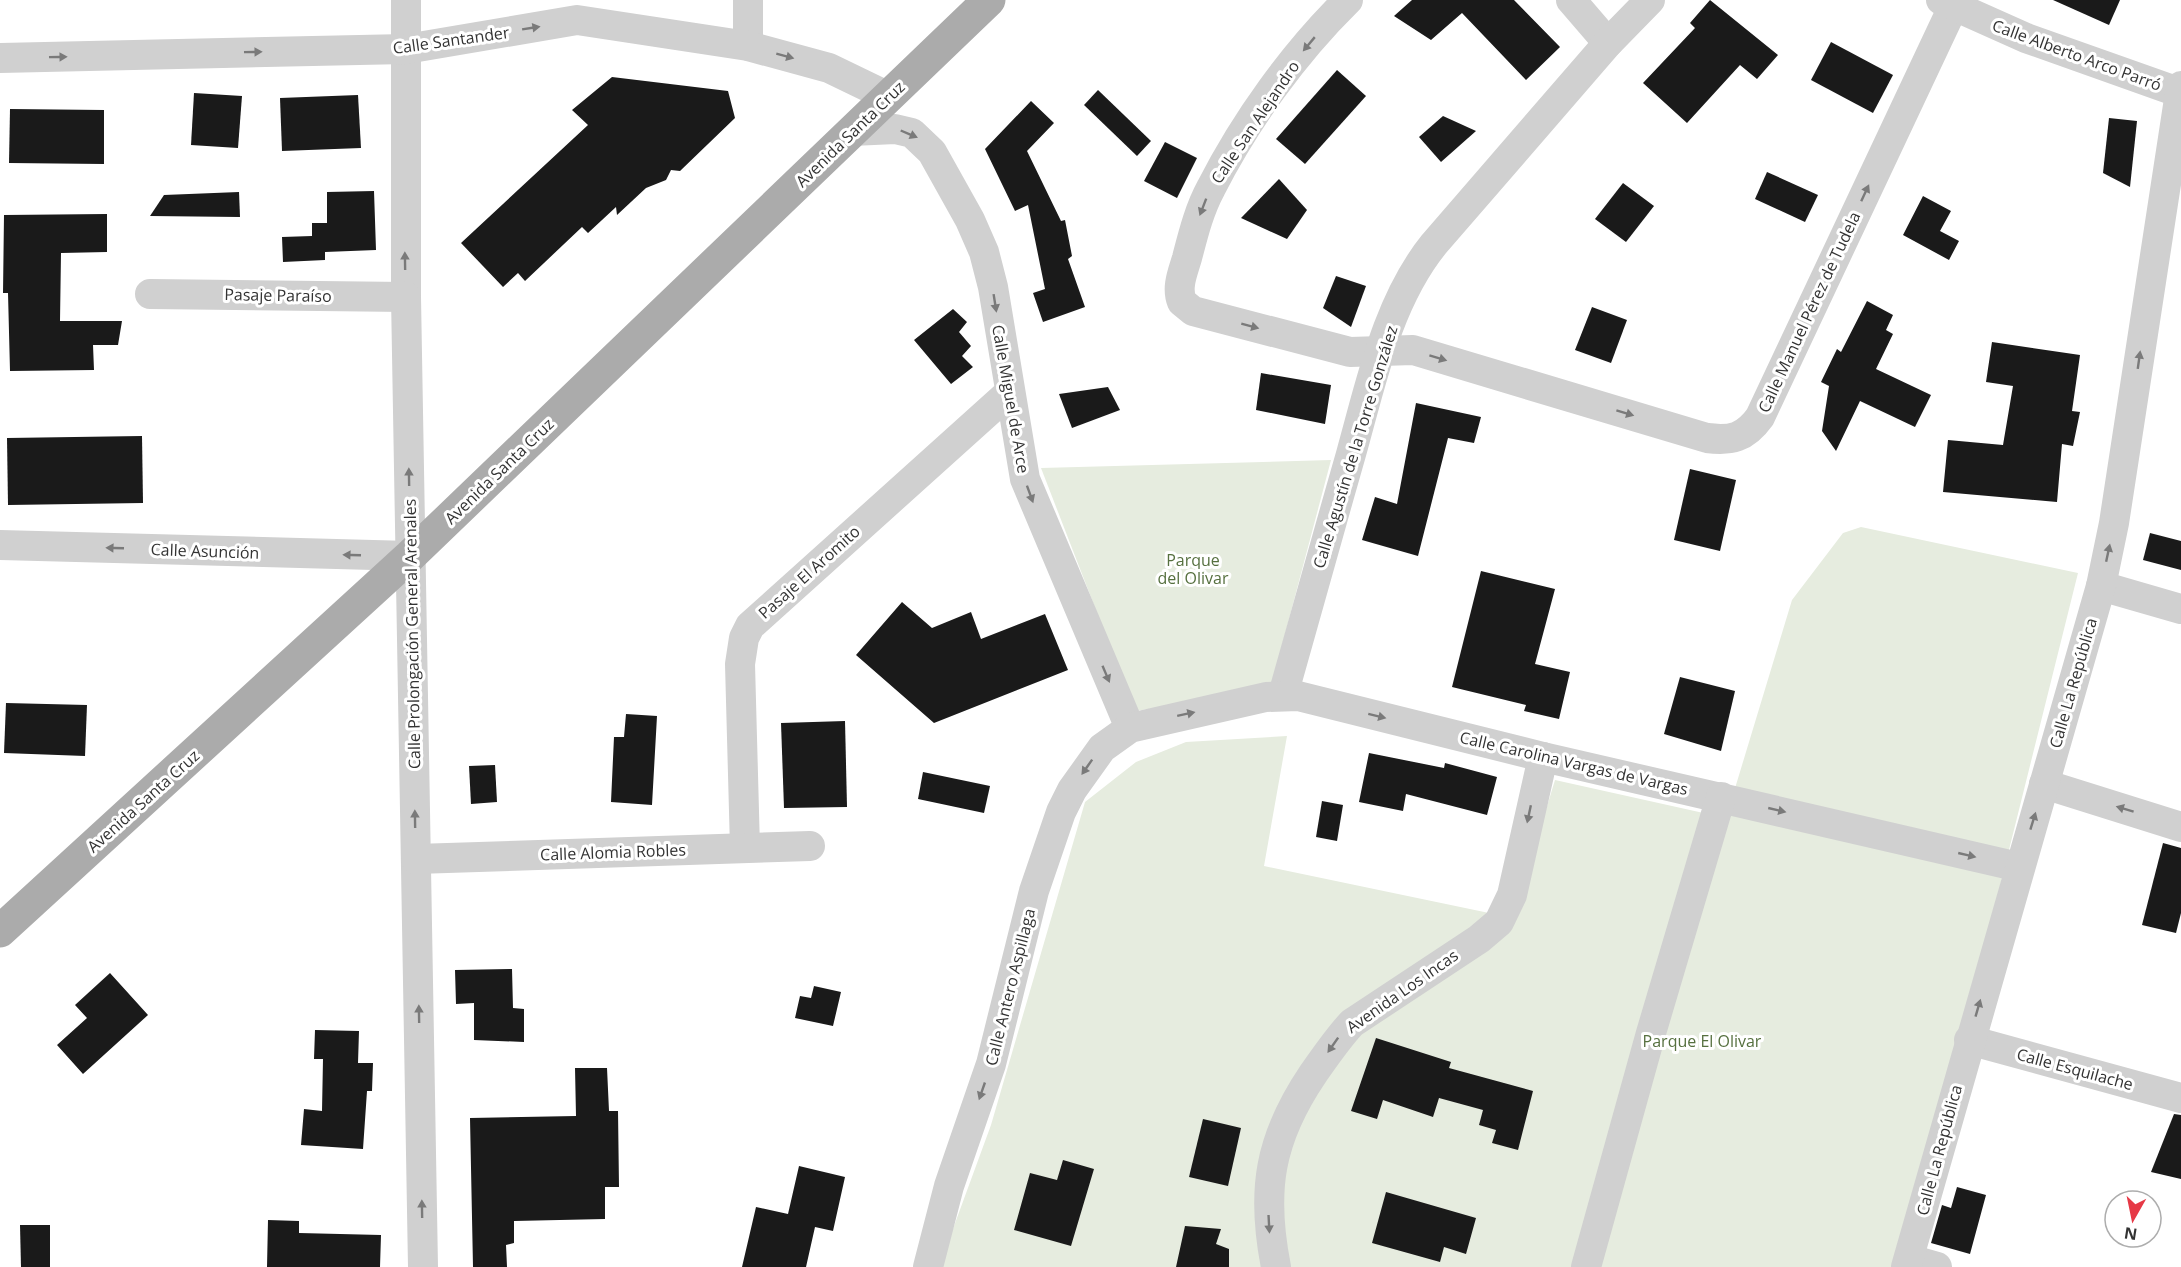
<svg xmlns="http://www.w3.org/2000/svg" width="2181" height="1267" font-family="'Open Sans',sans-serif">
<style>
.green{fill:#e6ecdf}
.building{fill:#1a1a1a}
.lines{fill:none;stroke-linecap:round;stroke-linejoin:round}
.minor{stroke:#d0d0d0;stroke-width:30}
.major{stroke:#ababab;stroke-width:33}
.oneway{fill:#7a7a7a}
.labels{text-anchor:middle;dominant-baseline:central;stroke-width:6;stroke-linejoin:round;paint-order:stroke}
.street-label{font-size:16px;fill:#333;stroke:#fff}
.park-label{font-size:16px;fill:#56703f;stroke:#fff}
</style>
<rect width="100%" height="100%" fill="#fff"/>
<g class="green">
<polygon points="1331,460 1270,691 1135,711 1041,468"/>
<polygon points="1861,527 2078,573 1994,910 1891,1267 939,1267 991,1125 1085,802 1136,762 1186,742 1287,736 1264,866 1513,918 1555,780 1726,818 1792,600 1843,533"/>
</g>
<g class="building">
<polygon points="1412,0 1514,0 1560,47 1526,80 1462,13 1431,40 1394,16"/>
<polygon points="1710,0 1778,55 1757,79 1740,65 1687,123 1643,83 1695,28 1690,23"/>
<polygon points="2053,0 2120,0 2109,25"/>
<polygon points="1831,42 1893,75 1873,113 1811,80"/>
<polygon points="1337,70 1366,96 1305,164 1276,139"/>
<polygon points="612,77 728,91 735,118 680,171 671,170 666,180 646,188 617,215 616,207 588,233 582,227 525,281 518,273 503,287 461,243 588,125 572,110"/>
<polygon points="1098,90 1151,141 1137,156 1084,105"/>
<polygon points="194,93 242,96 238,148 191,145"/>
<polygon points="358,95 361,148 282,151 280,98"/>
<polygon points="1031,101 1054,123 1027,151 1061,221 1065,220 1072,256 1068,259 1085,307 1043,322 1033,293 1045,289 1028,205 1015,211 985,149"/>
<polygon points="10,109 104,110 104,164 9,163"/>
<polygon points="1443,116 1476,131 1441,162 1419,137"/>
<polygon points="2109,118 2137,121 2130,187 2103,173"/>
<polygon points="1165,142 1197,158 1177,198 1144,181"/>
<polygon points="1767,172 1818,195 1805,222 1755,199"/>
<polygon points="1279,179 1307,210 1287,239 1241,218"/>
<polygon points="1623,183 1654,206 1626,242 1595,219"/>
<polygon points="374,191 376,250 325,252 325,260 283,262 282,237 312,236 312,223 327,223 327,192"/>
<polygon points="239,192 240,217 150,216 164,195"/>
<polygon points="1923,196 1951,211 1940,231 1959,241 1949,260 1903,235"/>
<polygon points="107,214 107,252 61,253 60,321 122,321 118,345 93,345 94,370 10,371 8,293 3,293 4,215"/>
<polygon points="1336,276 1366,286 1351,327 1323,308"/>
<polygon points="1867,301 1893,315 1886,330 1893,334 1876,369 1931,395 1915,427 1860,401 1836,451 1822,431 1829,386 1821,382 1837,349 1841,352"/>
<polygon points="1592,307 1627,320 1611,363 1575,350"/>
<polygon points="953,309 967,322 959,332 971,346 962,356 973,367 951,384 914,340"/>
<polygon points="1992,342 2080,355 2072,411 2080,412 2073,446 2062,444 2057,502 1943,492 1948,440 2003,445 2013,386 1986,382"/>
<polygon points="1261,373 1331,385 1325,424 1256,410"/>
<polygon points="1108,387 1120,410 1072,428 1059,394"/>
<polygon points="1416,403 1481,417 1474,443 1448,438 1418,556 1362,540 1375,497 1397,504"/>
<polygon points="142,436 143,503 8,505 7,438"/>
<polygon points="1690,469 1736,480 1720,551 1674,540"/>
<polygon points="2150,533 2181,541 2181,570 2143,560"/>
<polygon points="1481,571 1555,589 1535,664 1570,672 1559,719 1524,711 1526,705 1452,687"/>
<polygon points="902,602 932,628 971,612 981,639 1045,614 1068,670 934,723 856,655"/>
<polygon points="1680,677 1735,691 1721,751 1664,734"/>
<polygon points="6,703 87,705 85,756 4,753"/>
<polygon points="626,714 657,716 652,805 611,802 614,737 624,737"/>
<polygon points="845,721 847,807 784,808 781,723"/>
<polygon points="1369,753 1444,768 1445,763 1497,777 1487,815 1406,794 1403,811 1359,802"/>
<polygon points="495,765 497,802 471,804 469,766"/>
<polygon points="923,772 990,786 984,813 918,799"/>
<polygon points="1322,801 1343,805 1337,841 1316,837"/>
<polygon points="2163,843 2181,848 2181,913 2176,933 2142,925"/>
<polygon points="512,969 513,1008 524,1009 524,1042 474,1040 474,1003 456,1004 455,970"/>
<polygon points="110,973 148,1015 83,1074 57,1045 87,1018 75,1005"/>
<polygon points="814,986 841,992 833,1026 795,1018 800,996 811,998"/>
<polygon points="315,1030 359,1031 358,1063 373,1063 372,1091 367,1091 363,1149 301,1145 304,1109 322,1111 323,1059 314,1059"/>
<polygon points="1376,1038 1451,1062 1449,1068 1533,1091 1518,1150 1492,1143 1496,1130 1479,1125 1483,1110 1439,1098 1433,1117 1383,1100 1377,1119 1351,1111"/>
<polygon points="575,1068 607,1068 609,1111 618,1111 619,1187 605,1187 605,1219 514,1221 514,1243 506,1245 507,1267 473,1267 470,1118 576,1116"/>
<polygon points="2174,1114 2181,1115 2181,1179 2151,1172"/>
<polygon points="1203,1119 1241,1128 1228,1186 1189,1177"/>
<polygon points="1063,1160 1094,1169 1071,1246 1014,1230 1030,1173 1057,1180"/>
<polygon points="799,1166 845,1177 833,1231 815,1227 806,1267 742,1267 756,1207 788,1214"/>
<polygon points="1957,1187 1986,1195 1970,1254 1931,1243 1942,1205 1951,1208"/>
<polygon points="1386,1192 1476,1218 1466,1254 1444,1247 1440,1262 1372,1243"/>
<polygon points="268,1220 299,1221 299,1233 381,1235 380,1267 267,1267"/>
<polygon points="20,1225 50,1225 50,1267 21,1267"/>
<polygon points="1185,1226 1221,1229 1216,1244 1229,1249 1229,1267 1176,1267"/>
</g>
<g class="lines">
<g class="minor">
<polyline points="406,0 406,297 423,1267"/>
<polyline points="748,0 748,46"/>
<path d="M1348,0c-54,53 -103,121 -137,188 -12,22 -18,47 -24,70 -4,14 -11,29 -5,44l11,9 157,41 63,-2 294,88c24,3 38,0 53,-21l193,-410"/>
<polyline points="1571,0 1608,43"/>
<polyline points="1941,0 2026,38 2181,93"/>
<polyline points="0,58 406,49 577,20 748,46 829,68 889,97"/>
<polyline points="852,131 895,129 912,133 932,152 970,220 984,252 993,287 1025,479 1130,728"/>
<polyline points="150,294 406,297"/>
<polyline points="0,545 410,556"/>
<polyline points="2101,586 2181,609"/>
<path d="M1283,695c23,-81 45,-161 68,-241 20,-71 36,-152 83,-210l174,-201 42,-43"/>
<polyline points="2044,784 2181,827"/>
<polyline points="745,848 740,664 744,638 750,626 1009,393"/>
<polyline points="416,859 810,846"/>
<polyline points="1969,1040 2181,1098"/>
<polyline points="1909,1259 1937,1267"/>
<polyline points="928,1267 949,1186 991,1064 1034,891 1061,812 1072,790 1102,748 1130,728 1266,697 1298,696 1543,757 2019,867"/>
<path d="M1276,1267c-15,-76 -7,-128 37,-193 12,-17 24,-35 39,-51l127,-84 20,-17 13,-27 31,-138"/>
<polyline points="1586,1267 1651,1033 1721,797"/>
<polyline points="1906,1267 2101,586 2114,523 2181,86"/>
</g>
<polyline class="major" points="0,931 410,556 989,0"/>
</g>
<defs><path id="oneway-solid" d="M-6-.8H1V-3.2L6.5 0L1 3.2V.8H-6Z" transform="scale(1.5)"/></defs>
<g class="oneway">
<use href="#oneway-solid" transform="translate(531 28) rotate(-9)"/>
<use href="#oneway-solid" transform="translate(1309 44) rotate(130)"/>
<use href="#oneway-solid" transform="translate(253 52) rotate(-1)"/>
<use href="#oneway-solid" transform="translate(785 56) rotate(15)"/>
<use href="#oneway-solid" transform="translate(58 57) rotate(-1)"/>
<use href="#oneway-solid" transform="translate(909 134) rotate(23)"/>
<use href="#oneway-solid" transform="translate(1865 193) rotate(-65)"/>
<use href="#oneway-solid" transform="translate(1203 207) rotate(111)"/>
<use href="#oneway-solid" transform="translate(405 261) rotate(-91)"/>
<use href="#oneway-solid" transform="translate(995 303) rotate(81)"/>
<use href="#oneway-solid" transform="translate(1250 326) rotate(15)"/>
<use href="#oneway-solid" transform="translate(1438 358) rotate(17)"/>
<use href="#oneway-solid" transform="translate(2139 360) rotate(-82)"/>
<use href="#oneway-solid" transform="translate(1625 413) rotate(17)"/>
<use href="#oneway-solid" transform="translate(409 477) rotate(-91)"/>
<use href="#oneway-solid" transform="translate(1030 494) rotate(70)"/>
<use href="#oneway-solid" transform="translate(115 548) rotate(-178)"/>
<use href="#oneway-solid" transform="translate(2108 553) rotate(-78)"/>
<use href="#oneway-solid" transform="translate(352 555) rotate(-178)"/>
<use href="#oneway-solid" transform="translate(1106 674) rotate(67)"/>
<use href="#oneway-solid" transform="translate(1186 714) rotate(-12)"/>
<use href="#oneway-solid" transform="translate(1377 716) rotate(14)"/>
<use href="#oneway-solid" transform="translate(1087 767) rotate(125)"/>
<use href="#oneway-solid" transform="translate(2125 809) rotate(-163)"/>
<use href="#oneway-solid" transform="translate(1777 810) rotate(13)"/>
<use href="#oneway-solid" transform="translate(1529 814) rotate(102)"/>
<use href="#oneway-solid" transform="translate(415 819) rotate(-91)"/>
<use href="#oneway-solid" transform="translate(2033 821) rotate(-73)"/>
<use href="#oneway-solid" transform="translate(1967 855) rotate(13)"/>
<use href="#oneway-solid" transform="translate(1978 1008) rotate(-74)"/>
<use href="#oneway-solid" transform="translate(419 1014) rotate(-91)"/>
<use href="#oneway-solid" transform="translate(1333 1045) rotate(125)"/>
<use href="#oneway-solid" transform="translate(982 1091) rotate(109)"/>
<use href="#oneway-solid" transform="translate(422 1209) rotate(-91)"/>
<use href="#oneway-solid" transform="translate(1269 1224) rotate(87)"/>
</g>
<g class="labels">
<g class="street-label">
<text transform="translate(451 40) rotate(-8)">Calle Santander</text>
<text transform="translate(2077 55) rotate(20)">Calle Alberto Arco Parró</text>
<text transform="translate(1255 122) rotate(-56)">Calle San Alejandro</text>
<text transform="translate(850 134) rotate(-44)">Avenida Santa Cruz</text>
<text transform="translate(278 295) rotate(1)">Pasaje Paraíso</text>
<text transform="translate(1809 312) rotate(-65)">Calle Manuel Pérez de Tudela</text>
<text transform="translate(1011 399) rotate(80)">Calle Miguel de Arce</text>
<text transform="translate(1355 447) rotate(-73)">Calle Agustín de la Torre González</text>
<text transform="translate(499 471) rotate(-44)">Avenida Santa Cruz</text>
<text transform="translate(205 551) rotate(2)">Calle Asunción</text>
<text transform="translate(809 572) rotate(-42)">Pasaje El Aromito</text>
<text transform="translate(412 634) rotate(-91)">Calle Prolongación General Arenales</text>
<text transform="translate(2073 683) rotate(-74)">Calle La República</text>
<text transform="translate(1574 763) rotate(13)">Calle Carolina Vargas de Vargas</text>
<text transform="translate(143 801) rotate(-42)">Avenida Santa Cruz</text>
<text transform="translate(613 852) rotate(-2)">Calle Alomia Robles</text>
<text transform="translate(1010 987) rotate(-76)">Calle Antero Aspillaga</text>
<text transform="translate(1402 991) rotate(-35)">Avenida Los Incas</text>
<text transform="translate(2075 1069) rotate(15)">Calle Esquilache</text>
<text transform="translate(1939 1150) rotate(-75)">Calle La República</text>
</g>
<g class="park-label">
<text x="1193" y="560">Parque<tspan x="1193" dy="18">del Olivar</tspan></text>
<text x="1702" y="1041">Parque El Olivar</text>
</g>
</g>
<g transform="translate(2133 1219) rotate(189)"><circle r="28" fill="#ffffff" stroke="#adadad" stroke-width="1.5"/>
<path d="M0-4.5L10 22L0 15L-10 22Z" fill="#e63946"/>
<text y="-9" font-size="16" font-weight="bold" text-anchor="middle" fill="#333333">N</text>
</g>
</svg>
